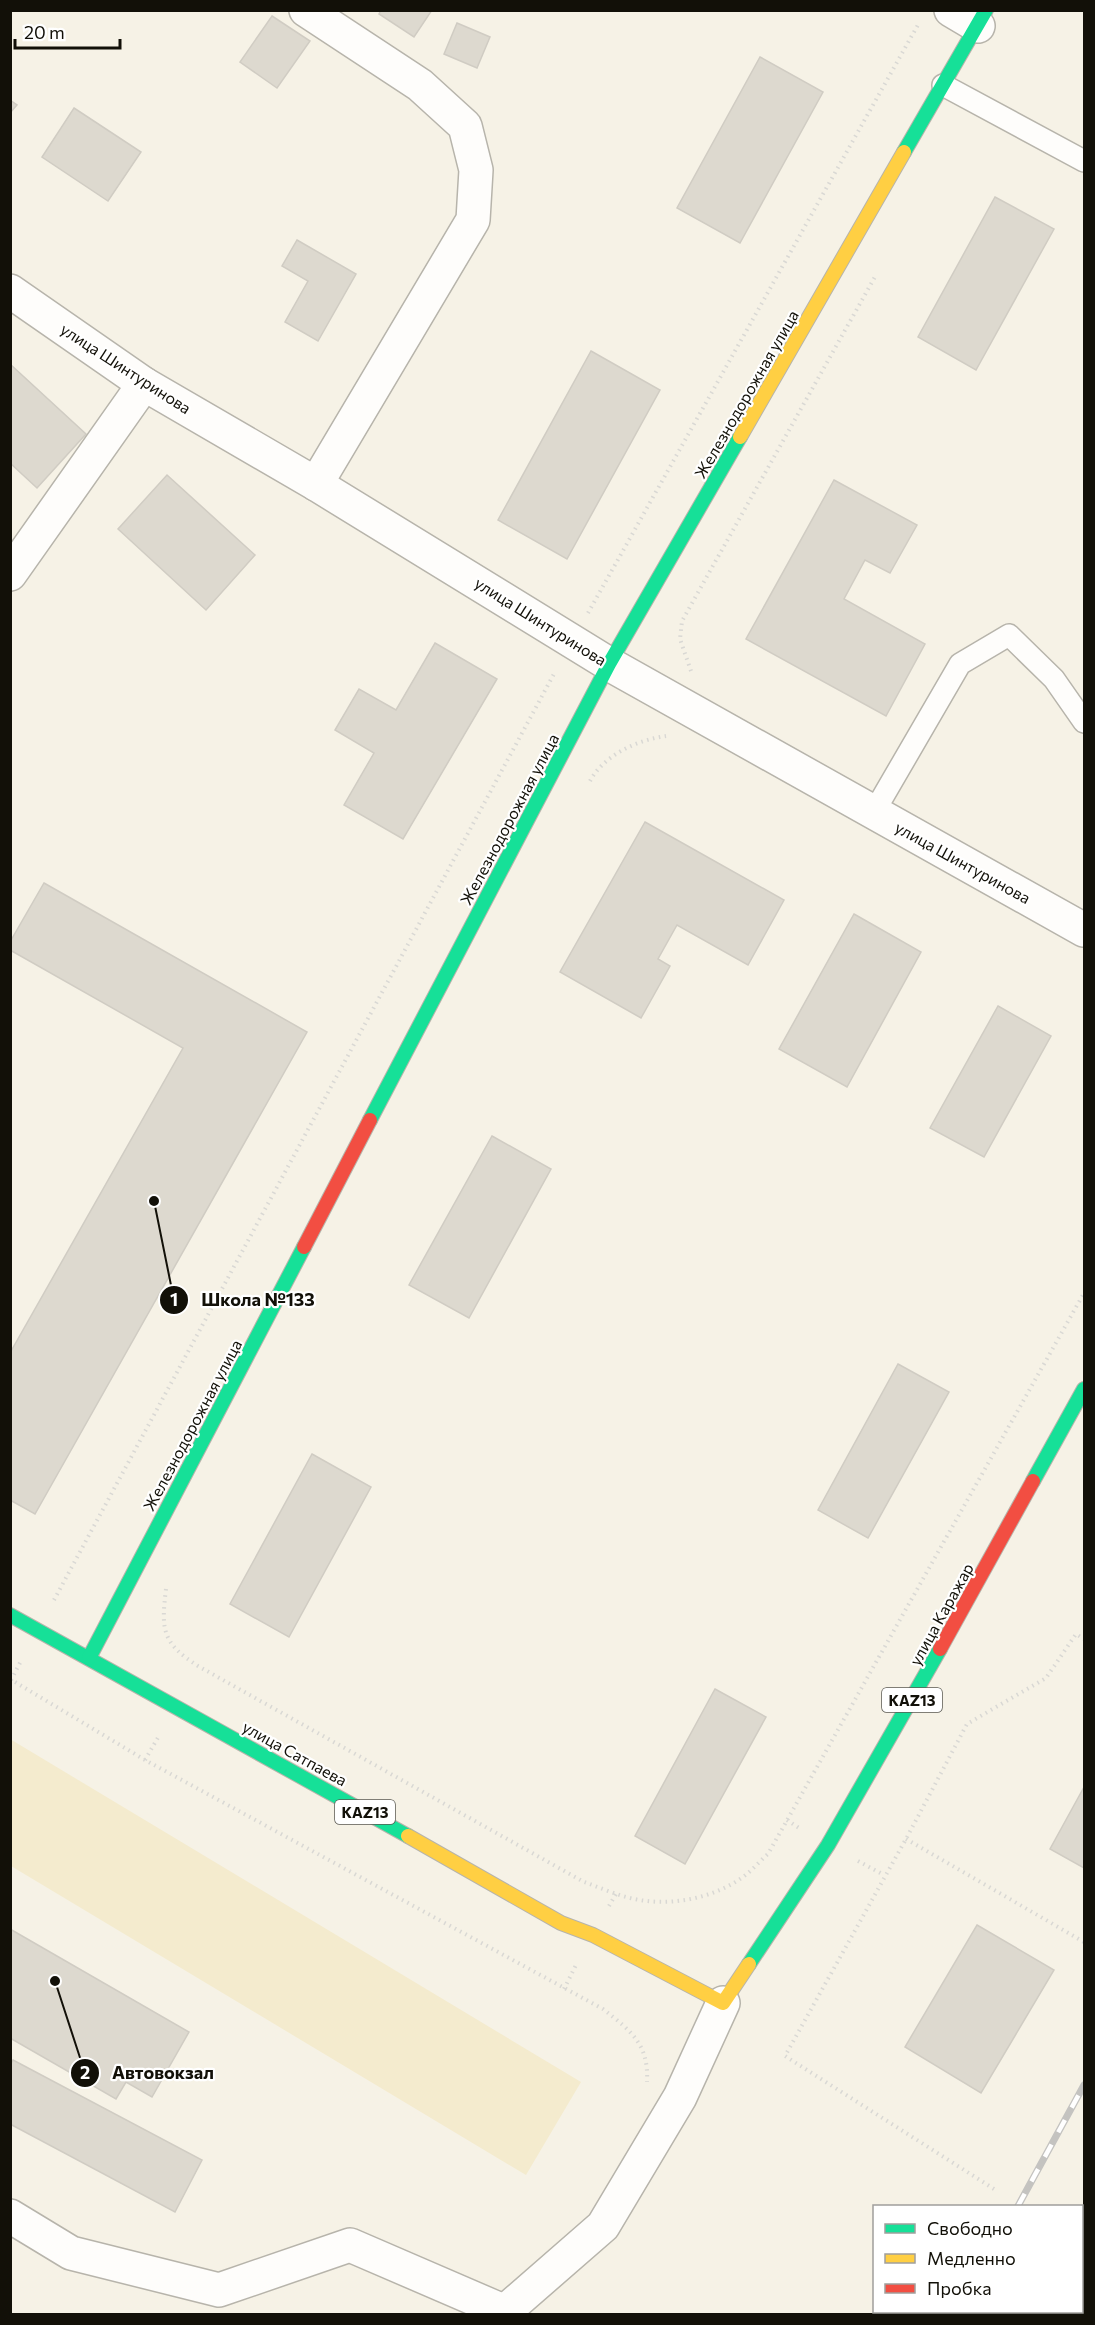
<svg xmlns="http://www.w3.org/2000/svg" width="1095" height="2325" font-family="Commissioner,sans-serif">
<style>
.green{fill:#f4ebce}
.building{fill:#ddd9cf;stroke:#d0ccc3;stroke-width:1.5}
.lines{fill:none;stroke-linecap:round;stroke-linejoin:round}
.lane-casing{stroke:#b7b4ab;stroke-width:24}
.street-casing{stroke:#b7b4ab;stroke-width:36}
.fast-casing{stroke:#b7b4ab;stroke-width:16}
.slow-casing{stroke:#b7b4ab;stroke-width:16}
.jam-casing{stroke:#b7b4ab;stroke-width:16}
.path{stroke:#d9d8d4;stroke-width:4;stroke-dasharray:1.5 4.5;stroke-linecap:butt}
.lane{stroke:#fefdfb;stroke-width:21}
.street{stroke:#fefdfb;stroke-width:33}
.fast{stroke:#16e098;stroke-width:14}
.slow{stroke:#ffcf43;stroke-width:14}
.jam{stroke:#f24e42;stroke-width:14}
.rail-casing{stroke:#c4c3c0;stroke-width:7}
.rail{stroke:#fff;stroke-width:4.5;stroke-dasharray:14;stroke-linecap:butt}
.labels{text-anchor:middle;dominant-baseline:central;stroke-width:4.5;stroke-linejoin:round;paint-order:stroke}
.shield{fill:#fff;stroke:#595852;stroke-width:1.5}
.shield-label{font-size:15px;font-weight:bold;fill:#121008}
.street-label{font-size:16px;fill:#121008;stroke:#fff}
.leader{fill:none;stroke:#121008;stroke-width:2}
.callout-dot{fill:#121008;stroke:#fff;stroke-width:2}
.mark-label{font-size:18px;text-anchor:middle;font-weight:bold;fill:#fff}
.callout-label{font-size:18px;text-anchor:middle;font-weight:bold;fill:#121008;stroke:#fff;stroke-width:4.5;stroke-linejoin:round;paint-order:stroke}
</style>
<rect width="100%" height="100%" fill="#f6f2e6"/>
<polygon class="green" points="10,1739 581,2082 526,2175 11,1866"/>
<g class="building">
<polygon points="381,10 432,10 414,37 379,14"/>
<polygon points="272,16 310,41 277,88 240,62"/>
<polygon points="457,23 490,37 477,68 444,54"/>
<polygon points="760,57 823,92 740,243 677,208"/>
<polygon points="10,100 17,105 10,113"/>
<polygon points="74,108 141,152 108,201 42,157"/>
<polygon points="995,197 1054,229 976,370 918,337"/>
<polygon points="297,240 356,274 318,341 285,322 308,281 282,266"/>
<polygon points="591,351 660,390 567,559 498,520"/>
<polygon points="10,364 86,434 37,488 10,463"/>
<polygon points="167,475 255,555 206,610 118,529"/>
<polygon points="834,480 917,525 890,573 865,560 844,599 925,644 886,716 746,639"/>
<polygon points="435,643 497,679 403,839 344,805 374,753 335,730 359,689 396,710"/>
<polygon points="645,822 784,900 748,965 677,925 658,959 670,966 641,1018 560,972"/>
<polygon points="44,883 307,1032 35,1514 10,1500 10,1353 183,1048 10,950 10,942"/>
<polygon points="854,914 921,952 847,1087 779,1049"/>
<polygon points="998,1006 1051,1036 984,1157 930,1128"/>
<polygon points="492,1136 551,1169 469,1318 409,1285"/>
<polygon points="898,1364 949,1392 868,1538 818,1510"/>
<polygon points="312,1454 371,1487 289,1637 230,1604"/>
<polygon points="715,1689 766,1717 685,1864 635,1836"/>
<polygon points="1084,1787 1084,1868 1050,1849"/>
<polygon points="977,1925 1054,1970 981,2093 905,2047"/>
<polygon points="10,1929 189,2032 152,2097 126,2082 116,2099 10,2038"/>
<polygon points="13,2060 202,2160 175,2212 10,2124 10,2065"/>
</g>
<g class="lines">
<defs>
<g id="lane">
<polyline points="943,85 1084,161"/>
<polyline points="874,812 960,664 1009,635 1054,679 1084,722"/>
</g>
<g id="street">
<polyline points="306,10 420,85 465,126 476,170 473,220 316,484"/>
<polyline points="951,10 978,26"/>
<polyline points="10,291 144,384 316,484 609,664 1084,930"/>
<polyline points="10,574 144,384"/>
<polyline points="10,2216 71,2253 219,2290 350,2245 503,2311"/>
<polyline points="502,2314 603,2226 680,2097 723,2003"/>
</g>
<g id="fast">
<polyline points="904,152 986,10"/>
<polyline points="370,1120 609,664 740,437"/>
<polyline points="1033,1481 1084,1389"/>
<polyline points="10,1615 408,1836"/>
<polyline points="89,1658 304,1247"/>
<polyline points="749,1964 828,1845 940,1649"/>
</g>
<g id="slow">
<polyline points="740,437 904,152"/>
<polyline points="408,1836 561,1923 593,1935 723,2003 749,1964"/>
</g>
<g id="jam">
<polyline points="304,1247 370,1120"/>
<polyline points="940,1649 1033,1481"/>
</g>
</defs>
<use href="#lane" class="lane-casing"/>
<use href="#street" class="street-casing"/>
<use href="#fast" class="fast-casing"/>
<use href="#slow" class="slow-casing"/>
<use href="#jam" class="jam-casing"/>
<g class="path">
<polyline points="588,613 919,23"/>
<polyline points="691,671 680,639 682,621 876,275"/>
<path d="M590,781c14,-26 47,-41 76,-45"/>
<path d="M166,1589c-5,41 -4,54 32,77l386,216c20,7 41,17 63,19 33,4 75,-6 101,-28 7,-6 13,-13 20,-19l316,-561"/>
<polyline points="54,1600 555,672"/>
<path d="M10,1679l135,81 458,249c28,22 46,35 44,73"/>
<polyline points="11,1680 22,1659"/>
<polyline points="145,1760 160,1734"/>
<polyline points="787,1820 799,1828"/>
<polyline points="906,1839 1084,1942"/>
<polyline points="858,1861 884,1875"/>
<polyline points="609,1906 616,1894"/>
<polyline points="564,1989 576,1965"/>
<polyline points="994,2189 785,2056 906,1839 967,1724 1046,1678 1076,1634 1084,1639"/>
</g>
<use href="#lane" class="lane"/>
<use href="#street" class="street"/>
<use href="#fast" class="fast"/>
<use href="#slow" class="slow"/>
<use href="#jam" class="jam"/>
<defs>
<g id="rail">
<polyline points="1018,2206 1084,2085"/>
<polyline points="958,2314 960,2312"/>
</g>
</defs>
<use href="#rail" class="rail-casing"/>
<use href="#rail" class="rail"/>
</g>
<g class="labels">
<g class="shield">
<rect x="882" y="1688" width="60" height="24" rx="4.5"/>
<rect x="335" y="1800" width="60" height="24" rx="4.5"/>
</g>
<g class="shield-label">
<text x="912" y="1700">KAZ13</text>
<text x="365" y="1812">KAZ13</text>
</g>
<g class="street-label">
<text transform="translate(126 368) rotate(33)">улица Шинтуринова</text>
<text transform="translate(746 394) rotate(-60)">Железнодорожная улица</text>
<text transform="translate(541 621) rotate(32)">улица Шинтуринова</text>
<text transform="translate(509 819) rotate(-62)">Железнодорожная улица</text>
<text transform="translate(963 862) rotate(29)">улица Шинтуринова</text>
<text transform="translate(192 1425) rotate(-62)">Железнодорожная улица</text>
<text transform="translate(941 1614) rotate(-61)">улица Каражар</text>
<text transform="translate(295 1753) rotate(29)">улица Сатпаева</text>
</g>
</g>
<path class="leader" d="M154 1201L174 1300M55 1981L85 2073"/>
<g class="callout-dot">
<circle cx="154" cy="1201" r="6"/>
<circle cx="55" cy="1981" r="6"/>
<circle cx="174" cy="1300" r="15"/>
<circle cx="85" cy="2073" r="15"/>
</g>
<g class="mark-label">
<text x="174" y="1306">1</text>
<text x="85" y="2079">2</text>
</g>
<g class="callout-label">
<text x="258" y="1306">Школа №133</text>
<text x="163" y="2079">Автовокзал</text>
</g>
<rect width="1095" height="2325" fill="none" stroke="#121008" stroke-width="24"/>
<rect x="873" y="2205" width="210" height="108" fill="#ffffff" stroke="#a09f9c" stroke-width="1.5"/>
<rect x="885" y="2224" width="30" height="9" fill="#16e098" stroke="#a09f9c" stroke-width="1.5"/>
<text x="927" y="2235" font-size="18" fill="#121008">Свободно</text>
<rect x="885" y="2254" width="30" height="9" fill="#ffcf43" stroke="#a09f9c" stroke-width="1.5"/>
<text x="927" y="2265" font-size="18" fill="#121008">Медленно</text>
<rect x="885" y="2284" width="30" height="9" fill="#f24e42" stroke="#a09f9c" stroke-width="1.5"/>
<text x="927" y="2295" font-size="18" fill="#121008">Пробка</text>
<path d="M15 39v9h105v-9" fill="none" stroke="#121008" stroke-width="3"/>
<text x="24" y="39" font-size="18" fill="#121008" stroke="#ffffff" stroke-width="4.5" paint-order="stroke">20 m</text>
</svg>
